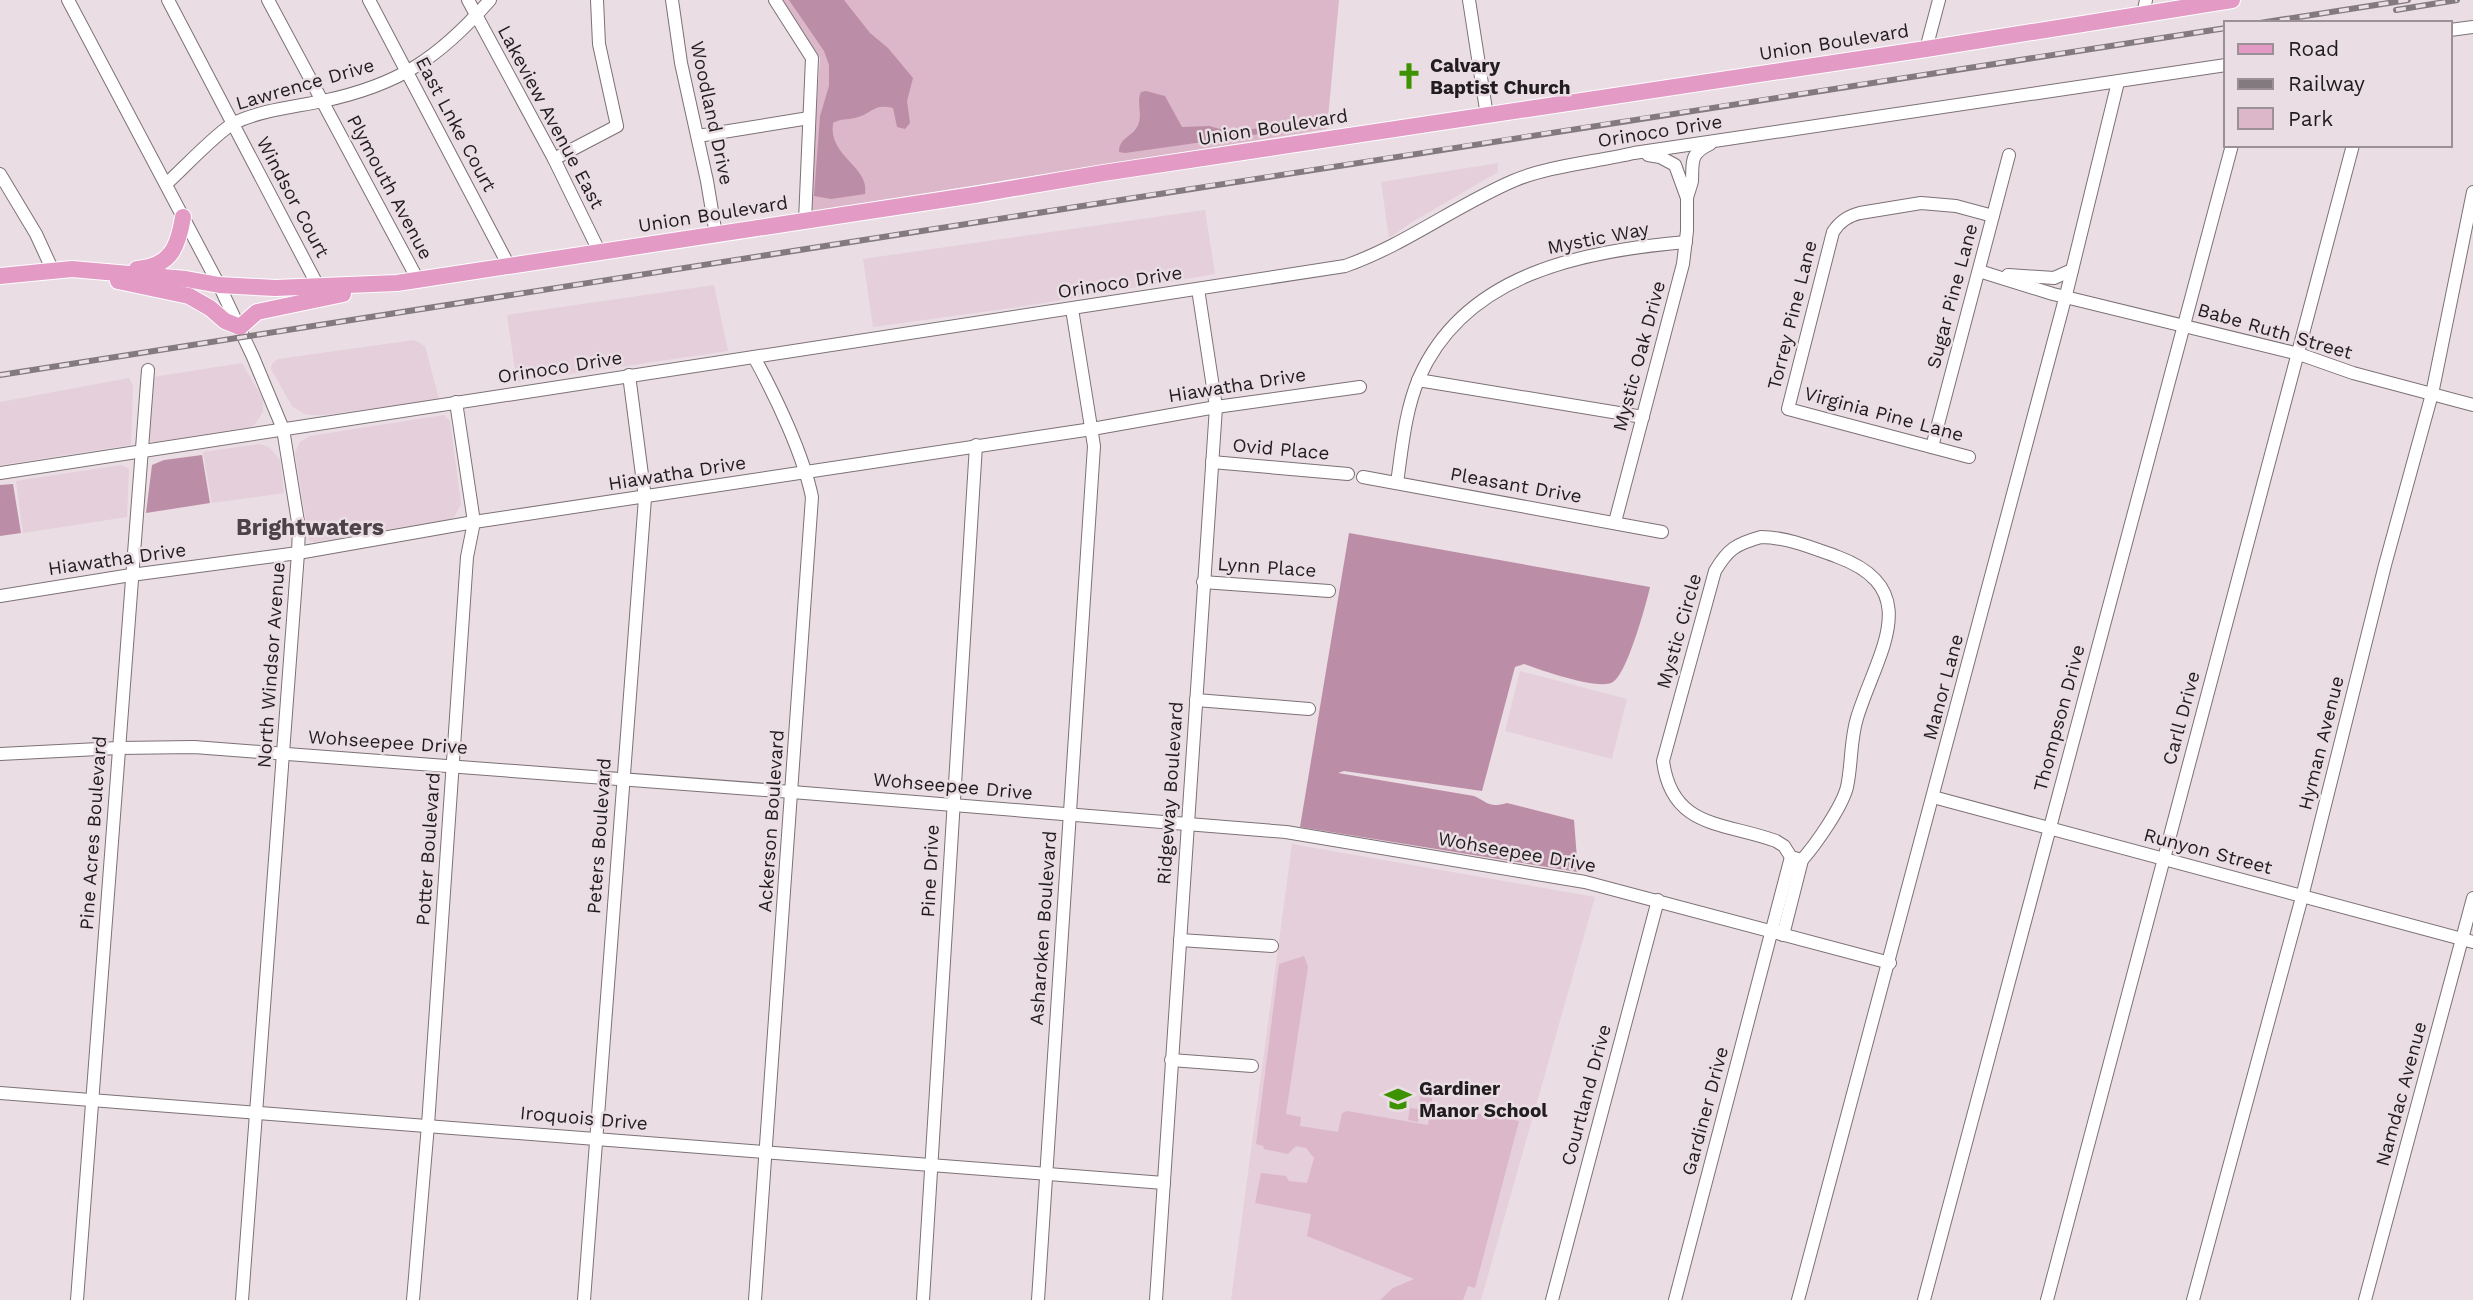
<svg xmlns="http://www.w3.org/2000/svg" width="2473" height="1300" font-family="'Work Sans',sans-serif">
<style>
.built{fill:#e4cfda}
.green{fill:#dcb7ca}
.forest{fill:#bc8da6}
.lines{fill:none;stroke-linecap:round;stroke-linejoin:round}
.minor-casing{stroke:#7c7176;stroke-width:14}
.major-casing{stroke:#fff;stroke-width:18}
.minor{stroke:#fff;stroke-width:12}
.major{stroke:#e39bc6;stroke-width:16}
.rail-casing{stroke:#827a7e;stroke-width:6}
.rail{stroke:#eadde3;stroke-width:3.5;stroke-dasharray:10;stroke-linecap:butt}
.labels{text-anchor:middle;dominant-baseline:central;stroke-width:5;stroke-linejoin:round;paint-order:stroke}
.street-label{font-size:19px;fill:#211d1f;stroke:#eadde3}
.poi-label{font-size:19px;font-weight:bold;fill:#211d1f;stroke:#eadde3;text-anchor:start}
.quarter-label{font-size:23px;font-weight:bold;fill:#4c4247;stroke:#eadde3}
</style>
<rect width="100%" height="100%" fill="#eadde3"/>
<g class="built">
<polygon points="1498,163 1498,172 1412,222 1389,238 1381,182"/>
<polygon points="1205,210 1215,274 1025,306 873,327 863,259"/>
<polygon points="714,285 728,351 517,382 507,315"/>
<polygon points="414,340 425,346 439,399 324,415 311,415 304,414 292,406 271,369 272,364 278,359"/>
<polygon points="242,363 263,399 263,412 255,424 250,427 154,442 147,440 153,377"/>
<polygon points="129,378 133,386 131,445 0,465 0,402"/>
<polygon points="444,415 450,421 461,504 454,517 448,520 314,542 309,540 295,453 300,442 310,436"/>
<polygon points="260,444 269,447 280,460 284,493 212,503 203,452"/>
<polygon points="121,465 129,469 127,517 23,533 16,481"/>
<polygon points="1520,671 1627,699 1612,759 1505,731"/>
<polygon points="1292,844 1595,897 1481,1300 1231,1300"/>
</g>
<g class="green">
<polygon points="783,0 1339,0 1327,129 809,212 820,58"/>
<polygon points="1304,956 1308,967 1286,1114 1301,1117 1300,1126 1338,1132 1342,1113 1347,1111 1428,1125 1430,1114 1419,1112 1418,1122 1408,1120 1410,1108 1418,1109 1421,1092 1433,1093 1431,1107 1450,1112 1451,1109 1519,1121 1475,1288 1468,1286 1463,1300 1380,1300 1393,1288 1414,1279 1307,1236 1311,1214 1255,1203 1261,1173 1286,1176 1289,1181 1307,1183 1314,1158 1306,1148 1296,1146 1288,1154 1264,1149 1263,1146 1256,1144 1279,964"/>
</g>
<g class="forest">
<path d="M789,0h55l26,33 18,15 25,30 -6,23 3,22 -5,6 -8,-2 -4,-19c-20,-5 -21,6 -38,10 -8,2 -14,0 -22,5 -5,34 37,43 32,71l-34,5 -17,-3 6,-80 9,-30v-21l-5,-14z"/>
<path d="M1146,91l19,5 17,31 27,-1 18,5 26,-2 28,-5 8,4 -1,2 -163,23 -6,-1c0,-15 14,-15 19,-27 5,-11 -2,-23 3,-33z"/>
<polygon points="202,455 210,503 146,513 152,465 164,460"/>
<polygon points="13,484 21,533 0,536 0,485"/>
<path d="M1349,533l301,54c-4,18 -23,87 -37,95 -14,9 -72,-12 -89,-18l-9,3 -33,124 -138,-20 -6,2 136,23c15,7 15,12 33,7l67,17 4,52 -278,-45z"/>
</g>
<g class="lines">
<defs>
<g id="minor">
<polyline points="68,0 219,285 253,357 283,429 299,528 298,553 242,1300"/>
<polyline points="168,0 319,288"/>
<polyline points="268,0 418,280"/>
<polyline points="369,0 509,266"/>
<polyline points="468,0 554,159 600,253"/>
<polyline points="672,0 681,63 707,181 716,235"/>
<polyline points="775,0 812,58 805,221"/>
<polyline points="1469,0 1487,116"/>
<polyline points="2143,14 2146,0"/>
<polyline points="2450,30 2473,27"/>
<polyline points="1926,49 1939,0"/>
<polyline points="698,136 809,118"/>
<path d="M1648,155l12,2 15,8 12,33c1,-5 4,-12 5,-17 1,-19 -3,-27 18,-37"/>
<polyline points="554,159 617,126 599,44 597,0"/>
<polyline points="0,174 36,234 53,271"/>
<path d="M166,184c17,-15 50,-51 68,-61 27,-13 60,-16 89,-22 76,-16 116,-43 167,-101"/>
<polyline points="1979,271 2053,294 2299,354 2353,373 2473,405"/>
<polyline points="2008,275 2054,278 2072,270"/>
<path d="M754,357c22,40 49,97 58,140l-57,803"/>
<polyline points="1418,380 1643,417"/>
<polyline points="1932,447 2009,155"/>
<path d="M1969,457l-181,-48 45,-177c7,-11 15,-16 27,-19l61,-10 35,3 37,10"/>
<polyline points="1212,462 1348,474"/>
<path d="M0,473l1345,-207c60,-21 110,-60 168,-85 34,-15 83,-19 121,-28l592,-88"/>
<polyline points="1363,477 1662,532"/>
<path d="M1397,483c5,-35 8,-72 22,-105 46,-105 164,-127 267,-136"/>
<polyline points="1615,522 1683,264 1687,231 1687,198"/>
<path d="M1761,537c26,0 52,11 77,20 89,33 38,98 19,161 -7,23 -5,46 -10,69 -5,20 -31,57 -45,73l-11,-3 -7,-11 -8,-5c-52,-19 -104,-12 -113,-80l52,-190c13,-22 21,-27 46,-34z"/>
<polyline points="1203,582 1329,591"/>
<polyline points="0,596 131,575 298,553 474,522 1092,429 1216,407 1360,387"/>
<polyline points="1196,700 1309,709"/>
<polyline points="0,754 118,748 194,747 792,792 1286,832 1585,882 1890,963"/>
<polyline points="1933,797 2473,942"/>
<polyline points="1783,935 1802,860"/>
<polyline points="1180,940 1272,946"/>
<polyline points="1171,1060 1252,1066"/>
<polyline points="0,1093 1164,1183"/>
<polyline points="77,1300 148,370"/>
<polyline points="413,1300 428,1125 467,557 474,522 456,402"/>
<polyline points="584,1300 645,498 629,375"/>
<polyline points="923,1300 976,445"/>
<polyline points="1038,1300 1094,446 1072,309"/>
<polyline points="1156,1300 1216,407 1198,289"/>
<polyline points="1552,1300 1658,900"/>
<polyline points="1675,1300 1791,857"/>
<polyline points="1798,1300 2066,295 2118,82"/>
<polyline points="1924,1300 2232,145"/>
<polyline points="2047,1300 2353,145"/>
<polyline points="2193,1300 2302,897 2385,565 2432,394 2473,192"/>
<polyline points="2365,1300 2473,898"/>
</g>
<g id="major">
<path d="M137,269c34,-3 41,-22 46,-52"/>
<polyline points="0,276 72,269 186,279 219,285 275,288 397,283 974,195 1103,173 1926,49 2232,0"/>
<polyline points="118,281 189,296 210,308 225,321 240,327 257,312 343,294"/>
</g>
</defs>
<use href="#minor" class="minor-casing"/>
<use href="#major" class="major-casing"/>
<use href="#minor" class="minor"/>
<use href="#major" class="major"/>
<defs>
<g id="rail">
<polyline points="2396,10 2457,0"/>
<polyline points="2260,23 2408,0"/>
<path d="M0,375c742,-116 1484,-233 2226,-347"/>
</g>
</defs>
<use href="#rail" class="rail-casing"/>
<use href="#rail" class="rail"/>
</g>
<defs>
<symbol id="church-bare" viewBox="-9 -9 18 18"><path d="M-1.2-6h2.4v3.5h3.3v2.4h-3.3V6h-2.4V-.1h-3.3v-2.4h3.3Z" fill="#3c9200" stroke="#eadde3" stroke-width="2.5" paint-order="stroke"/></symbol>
<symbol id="school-bare" viewBox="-9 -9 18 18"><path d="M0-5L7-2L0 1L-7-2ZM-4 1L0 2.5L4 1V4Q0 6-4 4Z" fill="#3c9200" stroke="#eadde3" stroke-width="2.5" paint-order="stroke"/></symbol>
</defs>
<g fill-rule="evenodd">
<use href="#church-bare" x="1390" y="57" width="38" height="38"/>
<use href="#school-bare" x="1379" y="1080" width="38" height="38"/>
</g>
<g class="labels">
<g class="street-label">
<text transform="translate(1834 42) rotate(-9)">Union Boulevard</text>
<text transform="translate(305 84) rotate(-16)">Lawrence Drive</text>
<text transform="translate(712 113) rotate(78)">Woodland Drive</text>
<text transform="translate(551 117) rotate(62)">Lakeview Avenue East</text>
<text transform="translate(456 124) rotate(62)">East Lnke Court</text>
<text transform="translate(1273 127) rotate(-9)">Union Boulevard</text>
<text transform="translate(1660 131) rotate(-9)">Orinoco Drive</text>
<text transform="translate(390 187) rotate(62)">Plymouth Avenue</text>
<text transform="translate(293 197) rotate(62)">Windsor Court</text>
<text transform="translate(713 214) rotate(-9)">Union Boulevard</text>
<text transform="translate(1598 238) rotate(-11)">Mystic Way</text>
<text transform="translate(1120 282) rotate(-9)">Orinoco Drive</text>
<text transform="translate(1952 296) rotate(-75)">Sugar Pine Lane</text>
<text transform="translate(1792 315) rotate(-76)">Torrey Pine Lane</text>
<text transform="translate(2275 331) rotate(16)">Babe Ruth Street</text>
<text transform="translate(1639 356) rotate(-75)">Mystic Oak Drive</text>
<text transform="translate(560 367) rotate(-9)">Orinoco Drive</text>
<text transform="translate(1237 385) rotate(-9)">Hiawatha Drive</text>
<text transform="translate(1884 414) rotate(15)">Virginia Pine Lane</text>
<text transform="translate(1281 449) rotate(5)">Ovid Place</text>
<text transform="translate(677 473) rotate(-9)">Hiawatha Drive</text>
<text transform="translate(1516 485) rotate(10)">Pleasant Drive</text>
<text transform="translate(117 559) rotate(-8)">Hiawatha Drive</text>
<text transform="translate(1267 567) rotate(4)">Lynn Place</text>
<text transform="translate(1679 631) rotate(-74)">Mystic Circle</text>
<text transform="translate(271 665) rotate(-86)">North Windsor Avenue</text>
<text transform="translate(1943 687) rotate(-75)">Manor Lane</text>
<text transform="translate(2059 718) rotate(-75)">Thompson Drive</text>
<text transform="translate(2181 718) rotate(-75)">Carll Drive</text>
<text transform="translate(388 742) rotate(4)">Wohseepee Drive</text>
<text transform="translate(2321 743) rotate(-76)">Hyman Avenue</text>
<text transform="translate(953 786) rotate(5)">Wohseepee Drive</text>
<text transform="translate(1170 793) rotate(-86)">Ridgeway Boulevard</text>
<text transform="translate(771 821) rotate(-86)">Ackerson Boulevard</text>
<text transform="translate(93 833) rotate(-86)">Pine Acres Boulevard</text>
<text transform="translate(599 836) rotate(-86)">Peters Boulevard</text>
<text transform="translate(428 849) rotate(-86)">Potter Boulevard</text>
<text transform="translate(2208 851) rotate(15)">Runyon Street</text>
<text transform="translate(1517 852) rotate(10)">Wohseepee Drive</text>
<text transform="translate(930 871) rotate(-87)">Pine Drive</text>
<text transform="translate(1043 928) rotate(-86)">Asharoken Boulevard</text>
<text transform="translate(2401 1094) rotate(-75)">Namdac Avenue</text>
<text transform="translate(1586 1095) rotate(-75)">Courtland Drive</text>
<text transform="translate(1705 1111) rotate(-75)">Gardiner Drive</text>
<text transform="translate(584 1118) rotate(5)">Iroquois Drive</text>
</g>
<g class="poi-label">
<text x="1430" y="65">Calvary<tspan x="1430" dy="22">Baptist Church</tspan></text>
<text x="1419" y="1088">Gardiner<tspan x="1419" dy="22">Manor School</tspan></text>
</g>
<g class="quarter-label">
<text x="310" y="527">Brightwaters</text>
</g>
</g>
<rect x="2224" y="21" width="228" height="126" fill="#eadde3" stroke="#9a9095" stroke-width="2"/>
<rect x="2238" y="44" width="35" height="10" fill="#e39bc6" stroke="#9a9095" stroke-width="2"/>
<text x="2288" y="56" font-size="21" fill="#211d1f">Road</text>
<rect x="2238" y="79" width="35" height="10" fill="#827a7e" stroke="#9a9095" stroke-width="2"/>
<text x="2288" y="91" font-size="21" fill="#211d1f">Railway</text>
<rect x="2238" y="108" width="35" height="21" fill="#dcb7ca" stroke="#9a9095" stroke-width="2"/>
<text x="2288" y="126" font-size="21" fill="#211d1f">Park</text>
</svg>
